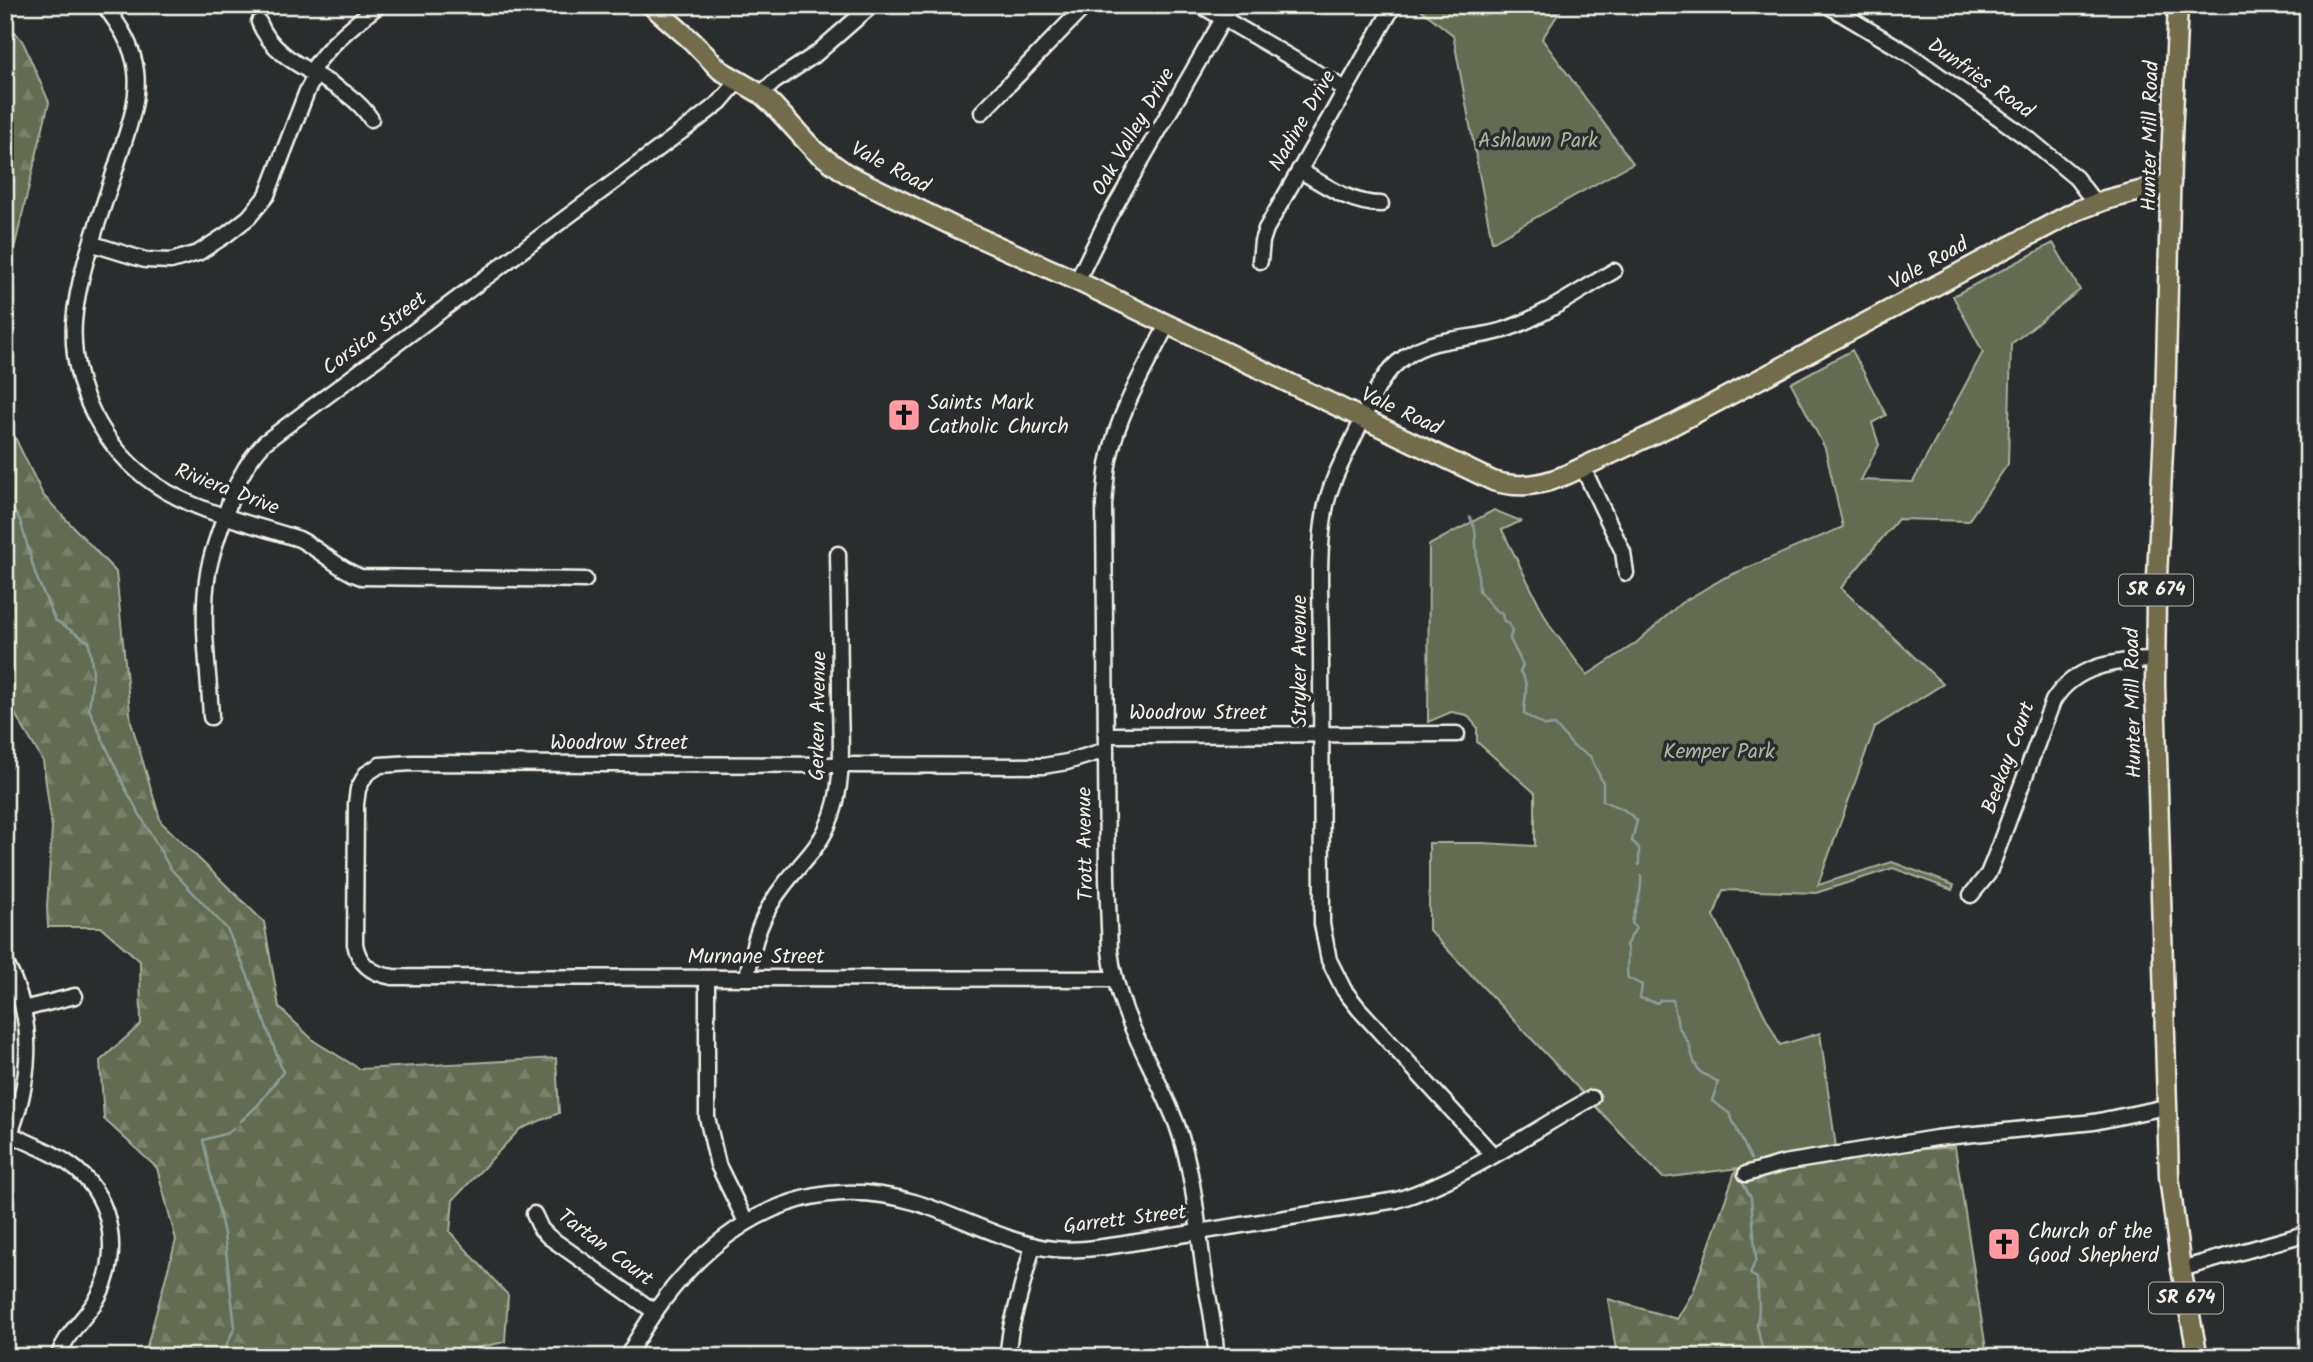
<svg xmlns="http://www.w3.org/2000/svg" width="2313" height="1362" font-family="Kalam,sans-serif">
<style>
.forest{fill:url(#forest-firs);stroke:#acae9d;stroke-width:2}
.green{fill:#636c52;stroke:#acae9d;stroke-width:2}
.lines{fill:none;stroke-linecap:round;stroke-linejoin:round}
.stream{stroke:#8c9d9b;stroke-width:2.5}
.minor-casing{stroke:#f4f1e8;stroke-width:19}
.major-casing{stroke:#f4f1e8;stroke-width:23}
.minor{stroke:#2a2d2e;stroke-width:14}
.major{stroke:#726c4b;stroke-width:18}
.labels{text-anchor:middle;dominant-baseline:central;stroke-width:7;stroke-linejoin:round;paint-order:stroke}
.shield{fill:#2a2d2e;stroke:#b7b6b0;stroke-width:2}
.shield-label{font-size:19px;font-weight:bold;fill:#f4f1e8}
.street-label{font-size:21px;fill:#f4f1e8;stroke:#2a2d2e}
.park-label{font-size:21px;fill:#b3b5a4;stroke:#2a2d2e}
.poi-label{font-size:21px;fill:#f4f1e8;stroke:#2a2d2e;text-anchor:start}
</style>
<defs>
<pattern id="forest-firs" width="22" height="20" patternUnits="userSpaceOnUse" patternTransform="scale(1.75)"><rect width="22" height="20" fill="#636c52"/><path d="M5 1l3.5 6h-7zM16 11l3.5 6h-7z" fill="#7a816b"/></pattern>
</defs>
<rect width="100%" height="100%" fill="#2a2d2e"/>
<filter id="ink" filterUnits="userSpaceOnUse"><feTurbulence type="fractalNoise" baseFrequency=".0143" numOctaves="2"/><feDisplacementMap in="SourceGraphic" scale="14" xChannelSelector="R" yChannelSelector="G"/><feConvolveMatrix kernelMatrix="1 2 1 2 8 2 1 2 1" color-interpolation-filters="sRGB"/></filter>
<g filter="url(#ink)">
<g class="forest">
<polygon points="5,19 23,42 49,102 5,287"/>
<polygon points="5,417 43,495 116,572 131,722 161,822 264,922 279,1007 314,1041 360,1069 556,1058 559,1113 520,1129 453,1200 450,1232 508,1295 505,1342 435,1357 144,1357 176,1240 157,1168 104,1119 100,1061 141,1024 140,961 101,927 48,927 47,907 52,828 43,761 5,697"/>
<polygon points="1955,1147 1986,1349 1862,1354 1861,1357 1617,1357 1608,1299 1677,1319 1693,1292 1736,1169 1837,1155"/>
</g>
<g class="green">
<polygon points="1415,5 1564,5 1542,39 1633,163 1492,242 1453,35"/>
<polygon points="2053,243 2080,290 2011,344 2008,464 1968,521 1898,519 1841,588 1943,684 1875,727 1818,885 1892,862 1954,885 1952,890 1893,868 1816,893 1723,890 1714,916 1780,1045 1820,1033 1837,1155 1663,1178 1429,930 1429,843 1483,843 1535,846 1535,793 1477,742 1477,727 1467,715 1451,712 1428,722 1429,545 1494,510 1521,521 1502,530 1550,626 1587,675 1636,643 1681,603 1724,578 1843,527 1825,448 1791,383 1852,350 1886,415 1872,423 1879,445 1861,480 1913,482 1983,352 1953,296"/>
</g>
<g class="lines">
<g class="stream">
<polyline points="5,498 20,520 36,576 55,620 89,642 93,672 89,709 126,790 170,868 227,929 248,976 283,1072 258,1105 241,1121"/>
<path d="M1470,517l5,12 4,62 18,21h4l3,9 5,2 3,8 -2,8 13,26 -3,7c11,13 4,26 4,42l22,12 9,-1 19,22 16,9 13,27v18l20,8 14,11 -5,21 7,7v17"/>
<path d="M1641,876c1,18 -5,29 -9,47l4,5 -10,17c4,10 -1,22 2,33l14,7 -2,13 17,5 3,-3h13l5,26 11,18 5,18 6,10 18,10 -6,19 17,12 22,46"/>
<polyline points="1743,1183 1751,1198 1756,1259 1750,1274 1757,1278 1759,1308 1757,1326 1764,1357"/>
<polyline points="221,1357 235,1327 224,1234 203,1140 228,1133 233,1128"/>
</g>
<defs>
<g id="minor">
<path d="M104,5c15,20 29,40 32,66 4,31 -10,63 -19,93 -15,49 -39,106 -43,158 -4,64 29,127 82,163 40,27 97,39 143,54 22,11 39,30 62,38l224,3"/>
<polyline points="1200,5 1345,89"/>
<polyline points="1827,5 1909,54 2030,140 2076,178 2095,203"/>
<path d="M259,22c20,50 85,54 112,97"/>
<path d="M310,73c19,-29 42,-47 69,-68"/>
<polyline points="761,94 774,82 816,54 872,5"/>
<polyline points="982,112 1086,5"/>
<path d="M1299,170c26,15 51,34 82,34"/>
<polyline points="93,244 145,260 171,261 198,253 226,235 249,217 267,195 307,91 315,76"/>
<polyline points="1260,261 1262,241 1266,229 1394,5"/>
<polyline points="1077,281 1107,220 1231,5"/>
<path d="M1167,325c-21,42 -47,84 -57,130 -4,16 -4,32 -6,49l3,374 3,73c8,66 44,114 67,174 17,48 20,97 27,147 4,28 12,56 12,85"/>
<polyline points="1583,468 1623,552 1626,573"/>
<path d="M211,717c-2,-46 -11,-97 -3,-144 3,-19 10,-38 17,-57 9,-28 19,-52 40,-74l432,-322 23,-18 18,-21"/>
<polyline points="1106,735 1457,734"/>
<path d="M1106,750l-39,12 -24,4 -630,-3 -33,2 -14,9 -8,15 -2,15 -1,140c4,21 17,30 38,33l721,2"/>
<path d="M1971,895l17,-21 5,-12 60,-161c22,-36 63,-41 102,-41"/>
<path d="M5,962c33,59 26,124 0,184"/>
<polyline points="707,978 707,1117 718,1165 746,1222"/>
<path d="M747,978c6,-36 14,-64 37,-93 15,-20 34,-36 44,-60 18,-39 12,-85 12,-126 0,-49 -1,-97 -2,-145"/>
<polyline points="23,1009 75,996"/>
<path d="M10,1134c23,11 48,20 67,36 37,32 44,87 20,129 -13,21 -31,34 -39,58"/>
<path d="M1493,1155l-134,-146 -15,-19 -15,-30 -7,-36c0,-90 -1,-181 -1,-271 0,-47 -4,-97 4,-143 5,-28 20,-54 32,-79 14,-27 21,-56 48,-74 30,-22 68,-16 102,-28 37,-13 72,-38 107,-58"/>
<polyline points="1746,1174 1784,1163 1936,1138 2094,1122 2166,1107"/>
<polyline points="534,1214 541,1229 549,1237 655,1312"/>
<polyline points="2181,1269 2308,1233"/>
<path d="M627,1357c59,-108 156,-193 287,-155 43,13 97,43 140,47 22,2 43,-1 64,-4l279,-45c70,-22 131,-67 195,-102"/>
<polyline points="1007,1357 1011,1328 1033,1245"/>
</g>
<g id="major">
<path d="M651,5l41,36 28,29 41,24 12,11 42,46 32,23 110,54 120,53 416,200c27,8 48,4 73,-6l109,-51 401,-213 29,-11 66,-17"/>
<polyline points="2178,5 2171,160 2165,409 2156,598 2155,685 2169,1176 2181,1269 2198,1357"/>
</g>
</defs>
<use href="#minor" class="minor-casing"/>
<use href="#major" class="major-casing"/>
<use href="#minor" class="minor"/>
<use href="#major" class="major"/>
</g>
</g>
<defs>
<symbol id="church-square" viewBox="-11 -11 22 22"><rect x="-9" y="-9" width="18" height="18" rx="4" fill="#ff9aa2" stroke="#2a2d2e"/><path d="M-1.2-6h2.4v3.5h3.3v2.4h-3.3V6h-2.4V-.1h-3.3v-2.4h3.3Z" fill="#111"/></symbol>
</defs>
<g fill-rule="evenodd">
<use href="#church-square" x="885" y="396" width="38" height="38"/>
<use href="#church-square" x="1985" y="1225" width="38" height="38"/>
</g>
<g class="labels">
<g class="shield">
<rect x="2119" y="574.5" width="74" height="31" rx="5"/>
<rect x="2149" y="1282.5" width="74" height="31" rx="5"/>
</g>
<g class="shield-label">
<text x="2156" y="590">SR 674</text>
<text x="2186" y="1298">SR 674</text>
</g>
<g class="street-label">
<text transform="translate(1980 79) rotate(35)">Dunfries Road</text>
<text transform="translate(1303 121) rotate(-60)">Nadine Drive</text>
<text transform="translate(1134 132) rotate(-60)">Oak Valley Drive</text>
<text transform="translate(2151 136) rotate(-89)">Hunter Mill Road</text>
<text transform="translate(890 168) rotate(28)">Vale Road</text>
<text transform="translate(1929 264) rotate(-29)">Vale Road</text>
<text transform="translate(375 334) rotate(-37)">Corsica Street</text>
<text transform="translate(1401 412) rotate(25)">Vale Road</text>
<text transform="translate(227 490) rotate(21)">Riviera Drive</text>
<text transform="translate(1300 661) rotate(-90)">Stryker Avenue</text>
<text transform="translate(2134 703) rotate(-91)">Hunter Mill Road</text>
<text x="1198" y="713">Woodrow Street</text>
<text transform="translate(819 716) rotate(-89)">Gerken Avenue</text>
<text x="619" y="743">Woodrow Street</text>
<text transform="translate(2009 758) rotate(-70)">Beekay Court</text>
<text transform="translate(1086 844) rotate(-91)">Trott Avenue</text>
<text x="756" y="957">Murnane Street</text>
<text transform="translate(1125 1220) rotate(-7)">Garrett Street</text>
<text transform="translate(605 1248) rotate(37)">Tartan Court</text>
</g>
<g class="park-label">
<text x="1538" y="141">Ashlawn Park</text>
<text x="1719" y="752">Kemper Park</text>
</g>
<g class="poi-label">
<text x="928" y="403">Saints Mark<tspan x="928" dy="24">Catholic Church</tspan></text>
<text x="2028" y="1232">Church of the<tspan x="2028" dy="24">Good Shepherd</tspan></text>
</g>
</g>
<rect width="2313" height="1362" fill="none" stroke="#2a2d2e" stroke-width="28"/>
<rect x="14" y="14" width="2285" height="1334" fill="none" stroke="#f4f1e8" stroke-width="2.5" filter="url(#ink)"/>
</svg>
